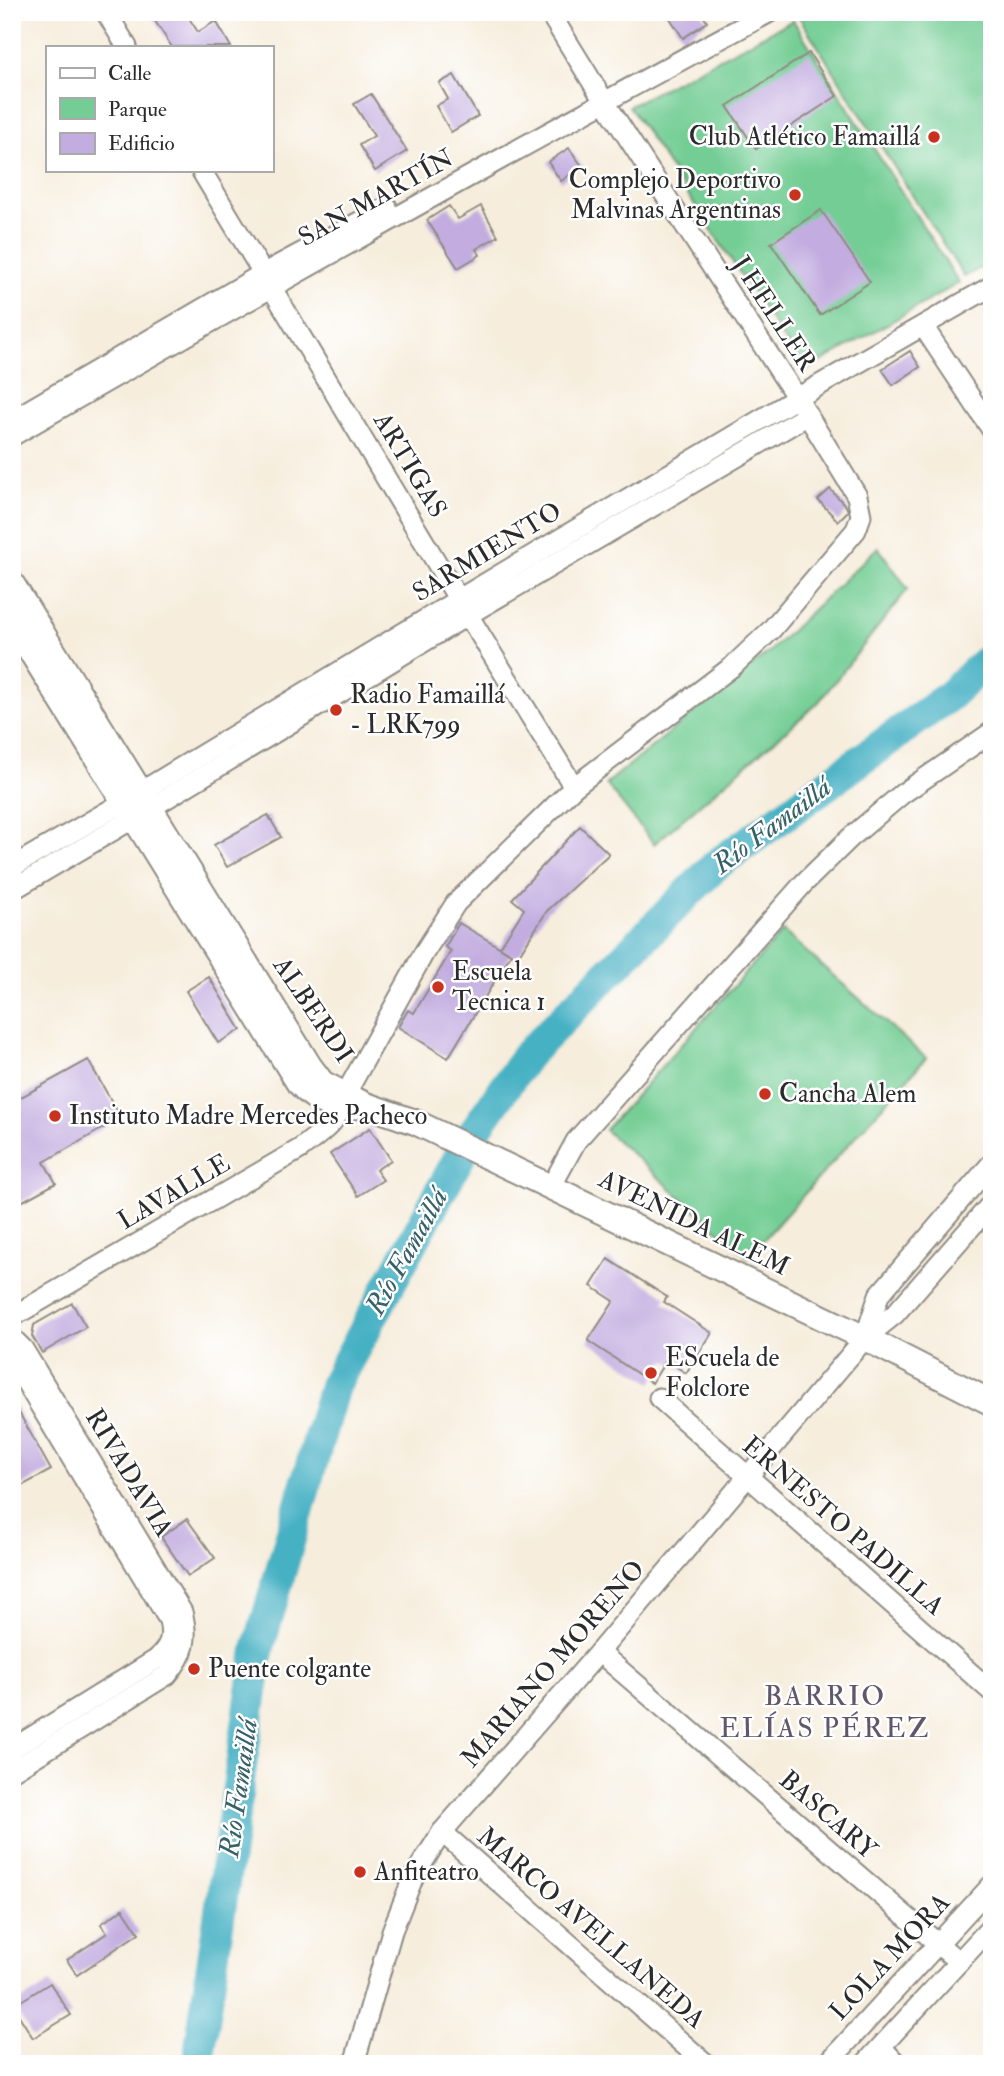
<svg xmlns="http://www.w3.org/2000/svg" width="1004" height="2076" font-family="'IM FELL Double Pica',serif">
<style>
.green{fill:#73cd94;stroke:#4f7c60;stroke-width:2}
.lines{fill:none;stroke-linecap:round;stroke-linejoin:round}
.river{stroke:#46b1c4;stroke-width:32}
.building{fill:#c3ade0}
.minor-casing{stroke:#908c84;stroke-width:23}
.tertiary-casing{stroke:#908c84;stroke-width:28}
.minor{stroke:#fff;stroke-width:19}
.tertiary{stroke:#fff;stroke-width:24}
.poi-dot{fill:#c8321e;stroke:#fff;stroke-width:2.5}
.labels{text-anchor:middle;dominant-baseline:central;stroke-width:5;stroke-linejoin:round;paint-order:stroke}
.poi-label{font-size:26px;fill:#2b2b2b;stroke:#fff;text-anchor:start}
.street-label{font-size:26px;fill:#2b2b2b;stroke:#fff}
.water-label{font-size:28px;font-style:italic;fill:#366168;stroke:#fff}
.neighbourhood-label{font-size:28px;letter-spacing:2px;fill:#60586a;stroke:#fff}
</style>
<rect width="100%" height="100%" fill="#fff"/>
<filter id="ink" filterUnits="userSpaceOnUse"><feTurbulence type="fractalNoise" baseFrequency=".0143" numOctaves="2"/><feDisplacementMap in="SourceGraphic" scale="14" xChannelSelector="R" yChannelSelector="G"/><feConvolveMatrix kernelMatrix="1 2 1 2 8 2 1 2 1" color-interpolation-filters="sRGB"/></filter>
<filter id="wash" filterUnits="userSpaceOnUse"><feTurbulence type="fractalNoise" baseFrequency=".00686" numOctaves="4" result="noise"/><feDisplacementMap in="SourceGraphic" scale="28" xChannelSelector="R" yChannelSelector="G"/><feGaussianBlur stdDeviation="1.57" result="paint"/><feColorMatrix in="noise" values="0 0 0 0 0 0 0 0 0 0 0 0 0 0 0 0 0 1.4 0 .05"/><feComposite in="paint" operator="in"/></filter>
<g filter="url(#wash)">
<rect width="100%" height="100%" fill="#f6eddc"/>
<g class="green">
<polygon points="796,12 992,12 992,262 964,277"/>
<polygon points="793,20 959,283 805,371 629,106"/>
<polygon points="878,547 908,589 817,704 654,844 606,784 769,652"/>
<polygon points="783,931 926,1058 748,1257 605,1130"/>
</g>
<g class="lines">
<polyline class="river" points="201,2064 200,2048 258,1650 334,1386 471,1136 527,1055 716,865 949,696 992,656"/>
</g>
<g id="blocks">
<g class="building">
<polygon points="149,12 185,12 198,32 216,21 231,47 172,47"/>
<polygon points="666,12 701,12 707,22 683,38"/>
<polygon points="809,53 837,96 756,149 727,106"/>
<polygon points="454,75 478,116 451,132 436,106 448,99 439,83"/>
<polygon points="371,94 407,151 375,171 359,145 374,136 354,104"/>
<polygon points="569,148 582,166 561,181 548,162"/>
<polygon points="449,206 458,219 481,206 498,236 476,249 480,255 458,268 427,220"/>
<polygon points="821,210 870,282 820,315 771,243"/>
<polygon points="910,351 920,367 893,385 882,369"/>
<polygon points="830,489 846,506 848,511 838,521 818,500"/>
<polygon points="268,815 281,837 227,867 214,845"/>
<polygon points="580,826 609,854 547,911 517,958 500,947 524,909 512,899"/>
<polygon points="459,923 511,954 448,1058 398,1027 408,1010 414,1013 451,951 445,947"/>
<polygon points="209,977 241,1030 218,1043 186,991"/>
<polygon points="88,1060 121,1118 44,1162 56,1183 12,1207 12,1102"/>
<polygon points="370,1128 391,1160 376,1170 383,1180 358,1196 330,1154"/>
<polygon points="608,1259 667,1297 664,1302 712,1333 686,1373 666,1360 652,1383 588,1341 614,1301 591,1286"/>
<polygon points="72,1303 86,1327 42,1353 32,1336 34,1325"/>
<polygon points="12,1400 51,1470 18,1488 12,1478"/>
<polygon points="187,1519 215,1558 188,1576 161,1537"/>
<polygon points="123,1909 139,1933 77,1975 67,1960 107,1933 101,1924"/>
<polygon points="50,1983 71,2015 33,2038 13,2006"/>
</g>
</g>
</g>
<g filter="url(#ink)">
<use href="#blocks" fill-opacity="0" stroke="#908c84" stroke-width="2"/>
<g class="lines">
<defs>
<g id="minor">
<polyline points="106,12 127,47"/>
<polyline points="201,170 468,615 574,787"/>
<polyline points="923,326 992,430"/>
<polyline points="12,420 264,273 387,207"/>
<path d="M12,436c251,-145 503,-287 758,-424"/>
<polyline points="12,867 124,802 459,599 797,398 992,286"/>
<polyline points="12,890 134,818 468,615 808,415"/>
<polyline points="551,1187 576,1141 804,883 850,838 902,794 992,732"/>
<path d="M12,1317l288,-168c19,-15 41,-28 45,-54l80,-144 31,-48 118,-116 159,-121 38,-36 85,-100 5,-14 -4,-20 -60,-98 -198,-305 -50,-81"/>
<path d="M12,1338l11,11 159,263c7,27 3,42 -15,63l-155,96"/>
<polyline points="865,1338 879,1295 992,1163"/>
<path d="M12,1359l157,261c4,18 1,26 -12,39l-145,90"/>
<polyline points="659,1398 992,1692"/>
<polyline points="599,1652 959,1962"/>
<polyline points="442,1832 706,2064"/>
<polyline points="881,2047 897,2064"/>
<polyline points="354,2064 392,1931 413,1878 442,1832 599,1652 865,1338 895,1314 992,1203"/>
<polyline points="827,2064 992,1885"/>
<polyline points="865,2064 992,1926"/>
</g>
<g id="tertiary">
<polyline points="12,584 310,1067 322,1083 345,1095 366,1105 415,1122 865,1338 992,1403"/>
<path d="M12,621l286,461c21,23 33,26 64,24"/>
</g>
</defs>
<use href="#minor" class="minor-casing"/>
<use href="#tertiary" class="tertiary-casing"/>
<use href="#minor" class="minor"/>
<use href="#tertiary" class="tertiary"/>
</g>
</g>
<g class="poi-dot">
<circle cx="934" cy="137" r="7"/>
<circle cx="795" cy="195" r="7"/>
<circle cx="336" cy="710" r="7"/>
<circle cx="438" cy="987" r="7"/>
<circle cx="765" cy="1094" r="7"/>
<circle cx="55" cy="1116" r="7"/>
<circle cx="651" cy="1373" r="7"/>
<circle cx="194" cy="1669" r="7"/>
<circle cx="360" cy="1872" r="7"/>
</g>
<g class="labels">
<g class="poi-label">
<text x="920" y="137" text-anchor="end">Club Atlético Famaillá</text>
<text x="781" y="180" text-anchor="end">Complejo Deportivo<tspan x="781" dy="30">Malvinas Argentinas</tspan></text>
<text x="350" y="695">Radio Famaillá<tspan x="350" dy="30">- LRK799</tspan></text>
<text x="452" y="972">Escuela<tspan x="452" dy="30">Tecnica 1</tspan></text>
<text x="779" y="1094">Cancha Alem</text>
<text x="69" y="1116">Instituto Madre Mercedes Pacheco</text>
<text x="665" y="1358">EScuela de<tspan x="665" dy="30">Folclore</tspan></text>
<text x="208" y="1669">Puente colgante</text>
<text x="374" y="1872">Anfiteatro</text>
</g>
<g class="street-label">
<text transform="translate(376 198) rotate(-29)">SAN MARTÍN</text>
<text transform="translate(774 314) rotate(57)">J HELLER</text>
<text transform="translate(410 465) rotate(59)">ARTIGAS</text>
<text transform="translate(487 552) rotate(-31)">SARMIENTO</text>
<text transform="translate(313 1010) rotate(56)">ALBERDI</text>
<text transform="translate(174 1192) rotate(-30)">LAVALLE</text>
<text transform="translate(694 1223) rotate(26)">AVENIDA ALEM</text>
<text transform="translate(129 1473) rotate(59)">RIVADAVIA</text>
<text transform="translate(843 1526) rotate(41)">ERNESTO PADILLA</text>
<text transform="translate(553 1664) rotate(-49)">MARIANO MORENO</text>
<text transform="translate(828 1815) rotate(41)">BASCARY</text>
<text transform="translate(591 1928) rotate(41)">MARCO AVELLANEDA</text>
<text transform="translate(890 1957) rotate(-47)">LOLA MORA</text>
</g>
<g class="water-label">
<text transform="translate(772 826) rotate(-37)">Río Famaillá</text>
<text transform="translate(407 1252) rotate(-61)">Río Famaillá</text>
<text transform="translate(239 1788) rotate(-82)">Río Famaillá</text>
</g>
<g class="neighbourhood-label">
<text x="825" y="1696">BARRIO<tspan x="825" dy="32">ELÍAS PÉREZ</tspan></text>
</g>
</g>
<rect width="1004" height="2076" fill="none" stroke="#fff" stroke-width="42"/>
<rect x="46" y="46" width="228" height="126" fill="#ffffff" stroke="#aaaaaa" stroke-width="2"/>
<rect x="60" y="68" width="35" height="10" fill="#ffffff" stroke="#aaaaaa" stroke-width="2"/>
<text x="108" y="80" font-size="21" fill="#2b2b2b">Calle</text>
<rect x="60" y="98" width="35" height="21" fill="#73cd94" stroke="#aaaaaa" stroke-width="2"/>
<text x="108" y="116" font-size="21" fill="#2b2b2b">Parque</text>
<rect x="60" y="133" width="35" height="21" fill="#c3ade0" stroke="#aaaaaa" stroke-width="2"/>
<text x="108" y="150" font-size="21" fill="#2b2b2b">Edificio</text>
</svg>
